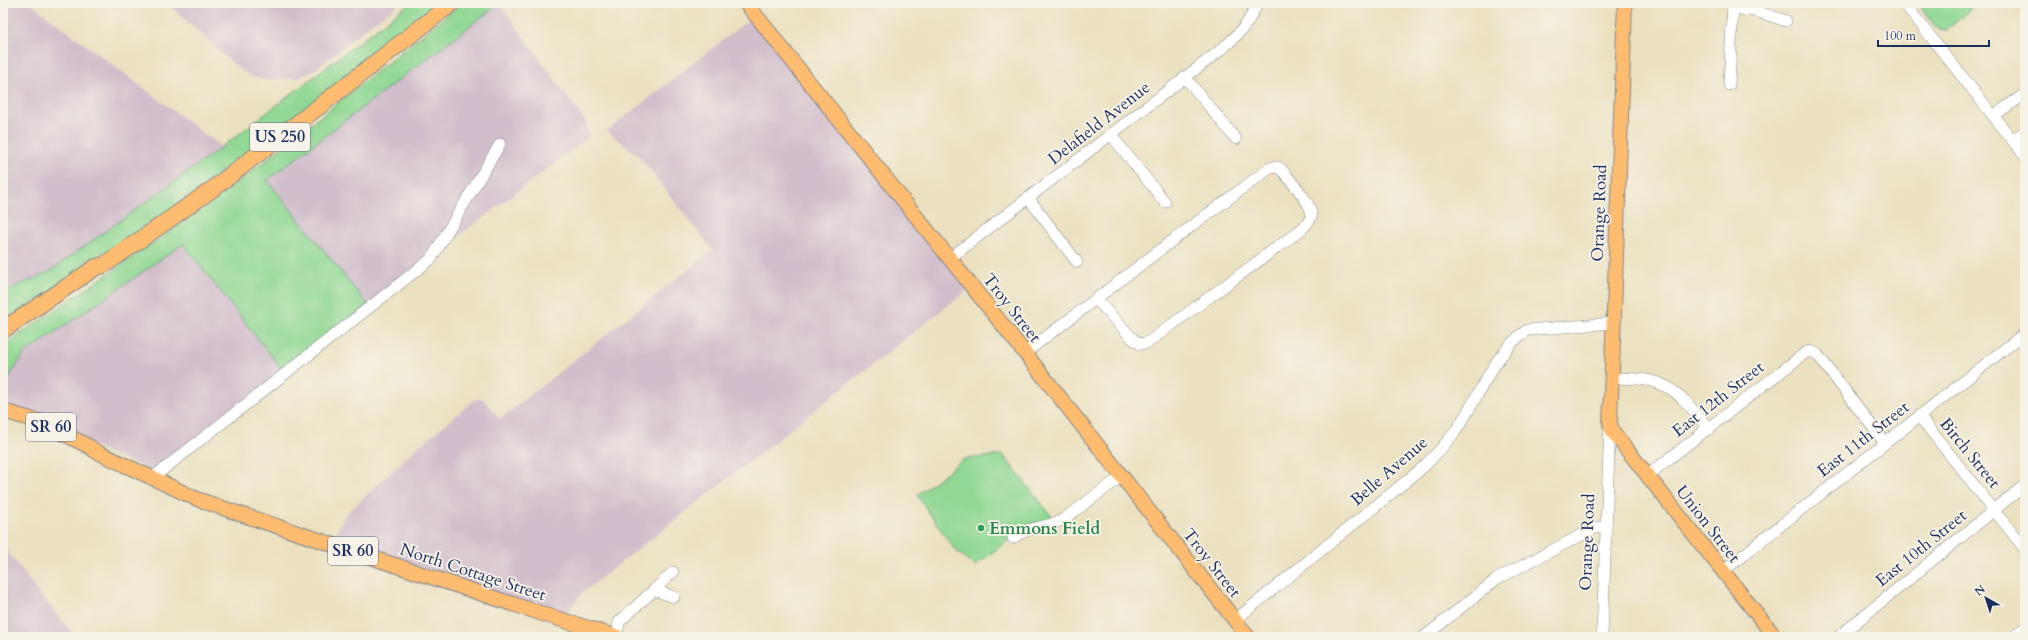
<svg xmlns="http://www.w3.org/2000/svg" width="2028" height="640" font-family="Cardo,serif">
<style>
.industrial{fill:#d1bdcb}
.green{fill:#90d893;stroke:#568478}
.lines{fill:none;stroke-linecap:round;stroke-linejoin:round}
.minor-casing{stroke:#83888f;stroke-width:12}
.major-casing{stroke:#83888f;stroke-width:16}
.highway-casing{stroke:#83888f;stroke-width:18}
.minor{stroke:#fff;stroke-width:11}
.major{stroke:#fdbc70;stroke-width:14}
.highway{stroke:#fdbc70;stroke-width:16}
.leisure-dot{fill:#2e9e5b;stroke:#f7f3e8;stroke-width:1.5}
.labels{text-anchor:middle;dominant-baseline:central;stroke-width:3.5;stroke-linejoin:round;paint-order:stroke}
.shield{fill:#f7f3e8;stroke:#5d6a87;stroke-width:1}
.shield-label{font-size:16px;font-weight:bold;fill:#1b2f5e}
.street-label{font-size:17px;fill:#1b2f5e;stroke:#f7f3e8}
.leisure-label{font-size:17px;font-weight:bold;fill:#27864d;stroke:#f7f3e8;text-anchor:start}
</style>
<rect width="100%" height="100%" fill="#f7f3e8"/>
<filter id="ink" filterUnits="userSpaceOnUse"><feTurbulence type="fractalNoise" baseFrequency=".025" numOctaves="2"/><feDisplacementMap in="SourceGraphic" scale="8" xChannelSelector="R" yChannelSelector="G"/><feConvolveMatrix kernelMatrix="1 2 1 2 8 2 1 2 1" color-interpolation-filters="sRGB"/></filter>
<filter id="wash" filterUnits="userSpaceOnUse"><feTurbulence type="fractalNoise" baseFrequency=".012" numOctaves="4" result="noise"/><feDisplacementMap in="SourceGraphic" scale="16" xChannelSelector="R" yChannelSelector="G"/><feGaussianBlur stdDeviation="0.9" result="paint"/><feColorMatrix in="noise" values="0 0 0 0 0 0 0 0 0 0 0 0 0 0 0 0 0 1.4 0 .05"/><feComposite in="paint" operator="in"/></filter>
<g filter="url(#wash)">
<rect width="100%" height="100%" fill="#ebe1c0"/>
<g class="industrial">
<polygon points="3,3 30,3 222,147 49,272 6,291 3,289"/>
<polygon points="162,3 401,3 375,21 312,72 298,78 264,80 250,76 238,68 170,6"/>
<polygon points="499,3 586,122 589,137 368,305 267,180"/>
<polygon points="752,17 969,289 582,593 564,617 333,539 345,515 420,445 476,399 483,399 500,419 713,250 637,154 607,131"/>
<polygon points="183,244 284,372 154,473 3,405 3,387 24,354"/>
<polygon points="3,545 36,590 76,637 3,637"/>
</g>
<g class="green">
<polygon points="410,3 442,3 189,197 37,301 3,320 3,292 49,272 222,147"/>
<polygon points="462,3 500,3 267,180 368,305 284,372 183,244 24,354 3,387 3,348 10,341 169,232 260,165"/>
<polygon points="1916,3 1977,3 1947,30 1938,29"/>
<polygon points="1003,455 1054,519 1029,524 975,566 954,549 917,495 964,459"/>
</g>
</g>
<g filter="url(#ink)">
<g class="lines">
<defs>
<g id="minor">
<polyline points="1904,3 2025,156"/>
<polyline points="1733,8 1756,11 1786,21"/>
<polyline points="1185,77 1236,139"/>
<polyline points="1729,85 1733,3"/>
<polyline points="1993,116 2025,94"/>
<polyline points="1111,135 1165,202"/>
<polyline points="2013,141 2025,131"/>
<polyline points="1029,199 1077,262"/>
<path d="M950,258l272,-209c15,-13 28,-26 35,-46"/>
<path d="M1025,353l160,-122 85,-63 7,-1 4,2c7,9 34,37 30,48 -2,6 -8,11 -13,15l-151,111 -7,1 -7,-5 -37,-40"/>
<path d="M1611,378c57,0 62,8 98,51"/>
<polyline points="1919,416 2025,549"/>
<polyline points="1647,476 1805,353 1811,351 1817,354 1885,443"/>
<polyline points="151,479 431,259 500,144"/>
<path d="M1013,538c16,-12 34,-10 51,-19l58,-43"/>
<polyline points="1723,571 2025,333"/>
<polyline points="654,590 673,572"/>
<path d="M1234,621l186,-151c14,-13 26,-26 37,-41 22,-32 37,-76 70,-99l86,-7"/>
<polyline points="617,637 619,622 654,590 674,597"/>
<polyline points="1424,637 1497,579 1595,528 1606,527"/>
<polyline points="1602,637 1610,424"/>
<polyline points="1838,637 2025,485"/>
<polyline points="2013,637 2025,628"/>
</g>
<g id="major">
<polyline points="746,3 1025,353 1248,637"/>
<polyline points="1625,3 1610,424 1613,432 1775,637"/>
<polyline points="3,411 41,422 90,447 95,451 197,499 243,515 540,613 617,637"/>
</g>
<polyline id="highway" points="3,330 96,267 104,265 214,188 452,3"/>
</defs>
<use href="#minor" class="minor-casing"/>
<use href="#major" class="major-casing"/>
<use href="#highway" class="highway-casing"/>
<use href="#minor" class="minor"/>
<use href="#major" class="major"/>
<use href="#highway" class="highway"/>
</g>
</g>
<circle class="leisure-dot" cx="981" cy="528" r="4"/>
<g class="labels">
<g class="shield">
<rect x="250" y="123" width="60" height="28" rx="3"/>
<rect x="26" y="413" width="50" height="28" rx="3"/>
<rect x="328" y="537" width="50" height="28" rx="3"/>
</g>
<g class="shield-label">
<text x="280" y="137">US 250</text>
<text x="51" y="427">SR 60</text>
<text x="353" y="551">SR 60</text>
</g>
<g class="street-label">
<text transform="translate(1099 123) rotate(-38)">Delafield Avenue</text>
<text transform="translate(1599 213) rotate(-88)">Orange Road</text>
<text transform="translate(1012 308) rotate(52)">Troy Street</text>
<text transform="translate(1718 399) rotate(-38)">East 12th Street</text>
<text transform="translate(1863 439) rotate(-38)">East 11th Street</text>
<text transform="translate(1970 453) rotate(51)">Birch Street</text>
<text transform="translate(1389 471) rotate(-41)">Belle Avenue</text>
<text transform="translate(1708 524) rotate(52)">Union Street</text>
<text transform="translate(1587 542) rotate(-88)">Orange Road</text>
<text transform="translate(1921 548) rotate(-39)">East 10th Street</text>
<text transform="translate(1212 563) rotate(52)">Troy Street</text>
<text transform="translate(473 572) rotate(18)">North Cottage Street</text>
</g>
<g class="leisure-label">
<text x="989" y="528">Emmons Field</text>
</g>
</g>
<rect width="2028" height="640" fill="none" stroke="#f7f3e8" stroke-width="16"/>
<g transform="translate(1986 598) rotate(321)" stroke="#f7f3e8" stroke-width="3" paint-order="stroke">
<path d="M0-3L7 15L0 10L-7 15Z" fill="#1b2f5e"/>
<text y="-6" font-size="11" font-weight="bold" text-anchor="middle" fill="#1b2f5e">N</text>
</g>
<path d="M1878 40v6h111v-6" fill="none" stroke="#1b2f5e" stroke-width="2"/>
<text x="1884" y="40" font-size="12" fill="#1b2f5e" stroke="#f7f3e8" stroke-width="3" paint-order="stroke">100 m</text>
</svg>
